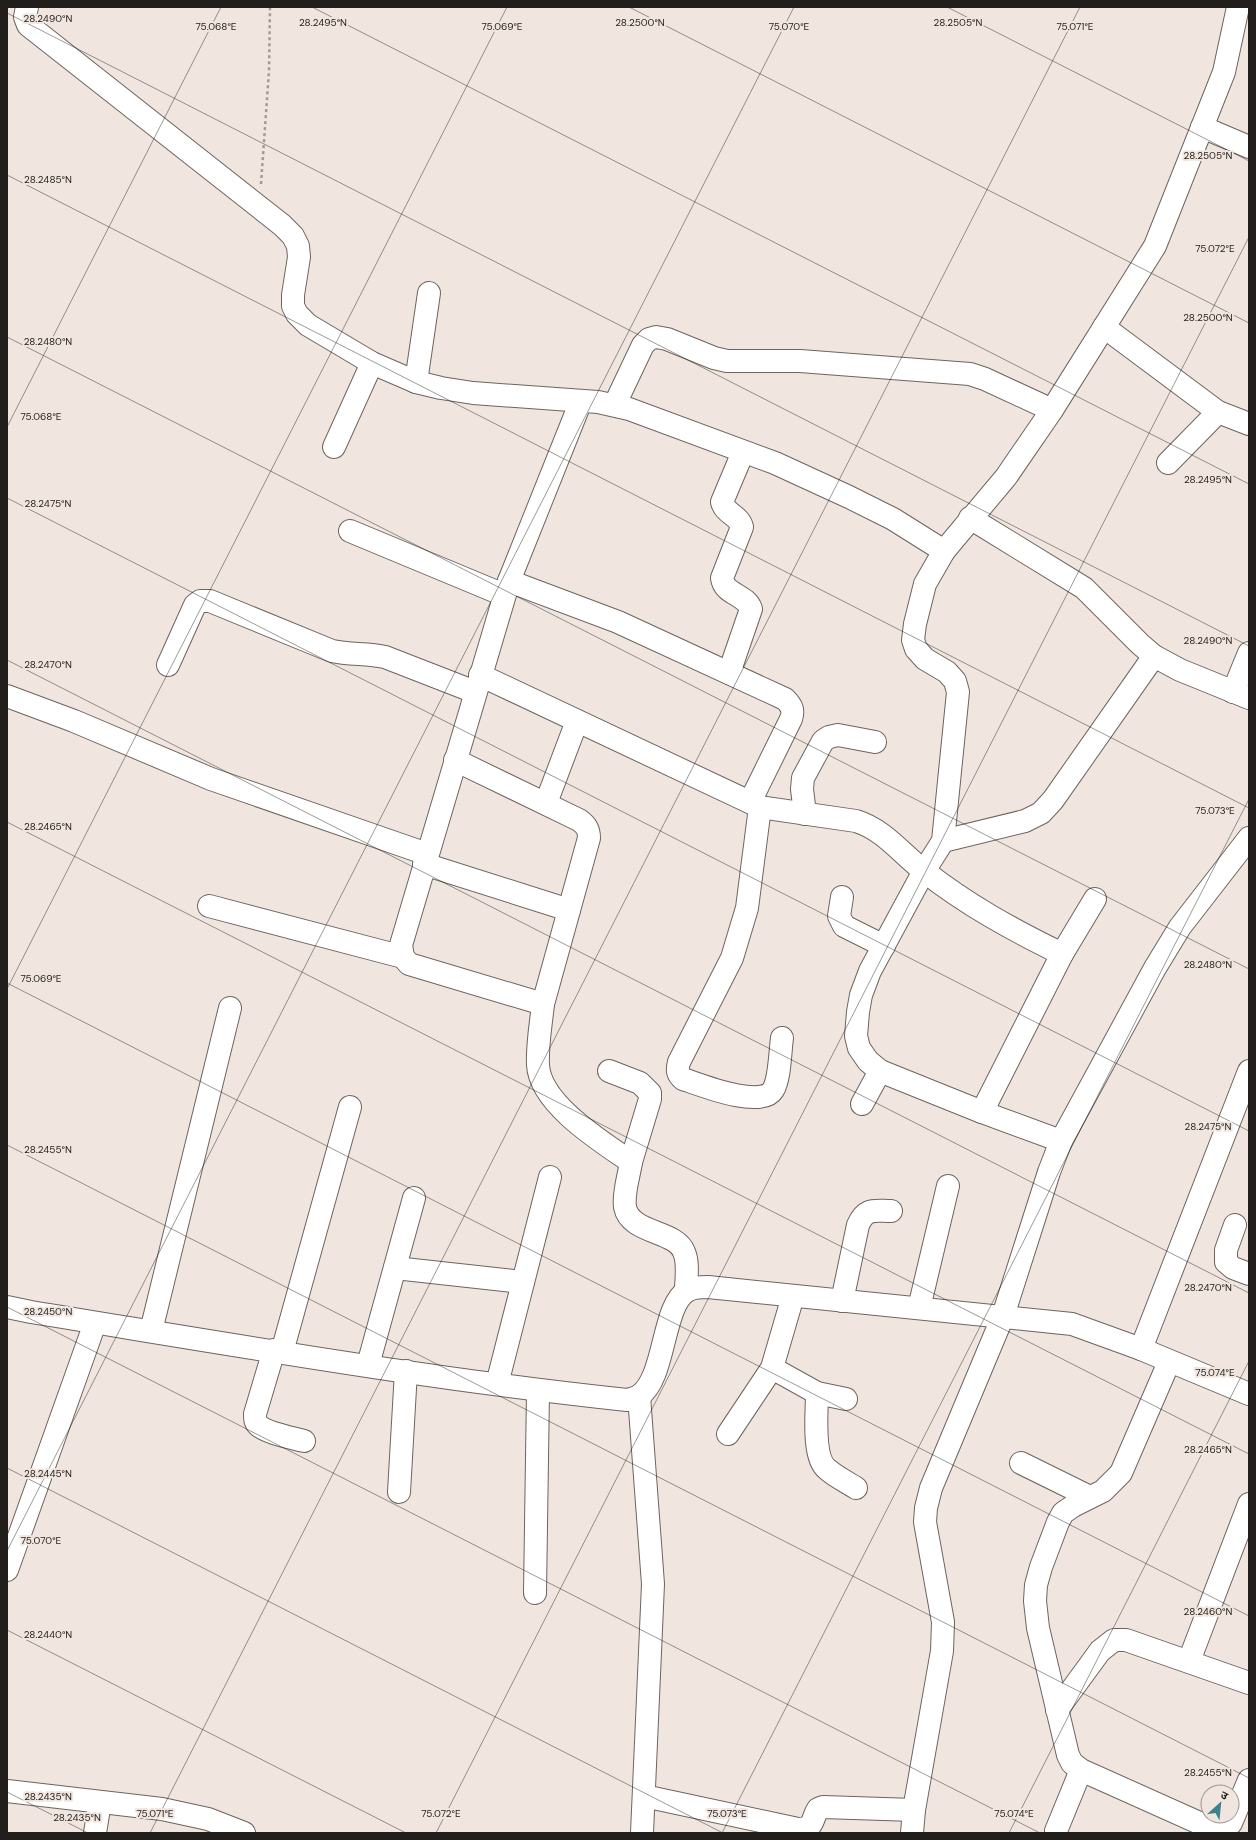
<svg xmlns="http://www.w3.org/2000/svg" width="1256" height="1840" font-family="'DM Sans','Noto Sans Devanagari',sans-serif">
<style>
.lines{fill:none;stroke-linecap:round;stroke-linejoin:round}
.minor-casing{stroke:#6d645e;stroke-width:24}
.path{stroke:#a29a95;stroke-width:2.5;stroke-dasharray:3 3;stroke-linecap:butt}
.minor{stroke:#fff;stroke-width:22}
.ticks{fill:none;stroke:#221e1c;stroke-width:1;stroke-opacity:0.45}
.ticks-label{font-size:10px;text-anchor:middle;fill:#221e1c;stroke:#f0e6df;stroke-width:4;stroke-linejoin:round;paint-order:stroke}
</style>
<rect width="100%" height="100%" fill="#f0e6df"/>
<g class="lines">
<defs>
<g id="minor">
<polyline points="27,7 25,17 28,25 282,225 293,236 298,246 299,257 293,295 293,306 297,314 308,325 372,363 416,382 441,388 473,393 598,402 629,409 775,463 849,497 893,519 944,551"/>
<polyline points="1202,127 1249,147"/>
<polyline points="1104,327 1218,412 1249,424"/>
<polyline points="416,382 429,293"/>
<path d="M581,401l-72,180 -108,364 2,12 6,7 134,40c-2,20 -6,41 -5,61 2,39 64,77 93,97 -2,14 -8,31 -6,45 5,27 51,23 59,45 5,11 2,27 2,39"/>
<polyline points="615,404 643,345 649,339 656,337 667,339 714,358 727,361 800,361 970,374 985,379 1052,410"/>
<polyline points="334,447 372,363"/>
<polyline points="1168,463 1218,412"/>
<polyline points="970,518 1084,588 1140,644 1154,656 1180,670 1249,698"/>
<polyline points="350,531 504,595"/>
<path d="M509,581l109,41 167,77c7,7 9,11 6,20l-41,83"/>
<path d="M168,665l27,-60 5,-4h10l122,50c18,4 35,2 53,6l90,35"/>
<path d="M729,673l22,-64c-5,-15 -27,-14 -29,-31l20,-51c-3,-12 -17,-13 -20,-25l21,-50"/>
<path d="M480,675l280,132 96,14c27,8 46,33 68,50 43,34 89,59 138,83l-80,158"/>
<polyline points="1233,692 1249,653"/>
<polyline points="7,696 74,721 211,779 427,854"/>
<path d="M455,760l124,60c7,5 10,9 10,18l-46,166"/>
<polyline points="546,803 577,721"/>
<path d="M760,807l-13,101 -15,50 -53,104c-2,8 -2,12 4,17 18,6 78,30 90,11 7,-11 7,-38 9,-52"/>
<polyline points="805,814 802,789 803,778 823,741 829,737 838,735 875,742"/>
<polyline points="943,841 1025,821 1041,813 1053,800 1154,656"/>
<polyline points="424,864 569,910"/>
<polyline points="842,897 839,916 844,926 884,946"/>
<polyline points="209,906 403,957"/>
<polyline points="1062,954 1095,899"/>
<polyline points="609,1071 640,1083 650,1093 650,1099 631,1162"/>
<polyline points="862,1104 880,1071"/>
<polyline points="1061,1141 982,1112 880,1071 868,1061 859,1048 856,1036 858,1012 861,995 870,971 924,871 943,841 958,692 955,681 947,672 925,659 916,649 913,640 915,624 925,584 944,551 1006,477 1052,410 1155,246 1224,72 1238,7"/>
<polyline points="1235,1225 1226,1250 1226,1262 1233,1268 1249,1274"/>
<polyline points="395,1268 523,1282"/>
<path d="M842,1301l16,-76c8,-18 17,-14 33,-14"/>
<path d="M7,1307l24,5c198,32 397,67 596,88 4,-1 9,-2 12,-4 27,-18 23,-91 48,-105 6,-4 13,-4 21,-4l364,37 69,25 108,45"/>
<polyline points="919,1308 948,1186"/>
<polyline points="151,1331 230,1008"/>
<polyline points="1141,1349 1249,1071"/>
<path d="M274,1350l-19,64c0,5 0,8 3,11 8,8 35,13 46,16"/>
<polyline points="282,1352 350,1107"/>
<polyline points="1169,1362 1121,1473 1103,1491 1073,1506 1063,1513 1058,1522 1041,1567 1036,1585 1035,1601 1038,1628 1068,1755 1072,1763 1081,1770 1215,1830 1227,1828 1231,1823 1249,1780"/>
<polyline points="368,1365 414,1198"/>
<polyline points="772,1368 817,1393 846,1399"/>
<polyline points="497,1384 550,1177"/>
<path d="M817,1393c0,19 -5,64 10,76 9,8 20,13 29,19"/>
<polyline points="639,1396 653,1584 642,1833"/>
<polyline points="728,1434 772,1368 793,1296"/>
<polyline points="1021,1463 1090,1497"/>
<polyline points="399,1492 406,1371"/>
<polyline points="7,1570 95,1323"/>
<polyline points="535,1593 538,1391"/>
<polyline points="1189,1661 1249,1504"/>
<polyline points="1057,1710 1100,1651 1114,1640 1126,1640 1249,1683"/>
<polyline points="7,1791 162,1809 208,1819 244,1833"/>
<path d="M644,1796l154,33c17,0 13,-9 20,-20l5,-2 91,3"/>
<polyline points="1056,1831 1081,1770"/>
<polyline points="95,1833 100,1802"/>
<polyline points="912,1833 914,1810 942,1651 943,1622 925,1522 926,1508 931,1488 1003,1316 1049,1172 1061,1141 1155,968 1180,927 1249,838"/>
</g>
</defs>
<use href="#minor" class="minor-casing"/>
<polyline class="path" points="261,184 269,71 270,7"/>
<use href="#minor" class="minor"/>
</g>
<path class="ticks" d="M312,7l937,477M629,7l620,316M947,7l302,154M7,13l1242,633M7,175l1242,633M7,337l1242,632M7,427l214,-420M7,498l1242,633M7,660l1242,633M7,822l1242,632M7,983l1242,633M7,989l500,-982M7,1145l1242,633M7,1307l1033,526M7,1468l716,365M7,1551l787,-1544M7,1630l399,203M7,1792l81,41M150,1833l930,-1826M436,1833l813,-1596M722,1833l527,-1034M1009,1833l240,-472"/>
<g class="ticks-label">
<text x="48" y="22">28.2490°N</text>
<text x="323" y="26">28.2495°N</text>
<text x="640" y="26">28.2500°N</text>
<text x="958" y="26">28.2505°N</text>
<text x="216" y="30">75.068°E</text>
<text x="502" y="30">75.069°E</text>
<text x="789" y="30">75.070°E</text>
<text x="1075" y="30">75.071°E</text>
<text x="1208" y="159">28.2505°N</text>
<text x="48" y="183">28.2485°N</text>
<text x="1215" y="252">75.072°E</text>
<text x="1208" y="321">28.2500°N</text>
<text x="48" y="345">28.2480°N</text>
<text x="41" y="420">75.068°E</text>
<text x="1208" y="483">28.2495°N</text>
<text x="48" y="507">28.2475°N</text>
<text x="1208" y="644">28.2490°N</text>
<text x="48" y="668">28.2470°N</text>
<text x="1215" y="814">75.073°E</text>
<text x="48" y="830">28.2465°N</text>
<text x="1208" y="968">28.2480°N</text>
<text x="41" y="982">75.069°E</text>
<text x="1208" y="1130">28.2475°N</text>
<text x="48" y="1153">28.2455°N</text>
<text x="1208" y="1291">28.2470°N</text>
<text x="48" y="1315">28.2450°N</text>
<text x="1215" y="1376">75.074°E</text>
<text x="1208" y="1453">28.2465°N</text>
<text x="48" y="1477">28.2445°N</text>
<text x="41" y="1544">75.070°E</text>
<text x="1208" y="1615">28.2460°N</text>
<text x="48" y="1638">28.2440°N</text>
<text x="1208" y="1776">28.2455°N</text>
<text x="48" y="1800">28.2435°N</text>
<text x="155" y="1817">75.071°E</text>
<text x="441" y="1817">75.072°E</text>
<text x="727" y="1817">75.073°E</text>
<text x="1014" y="1817">75.074°E</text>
<text x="77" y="1821">28.2435°N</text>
</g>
<rect width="1256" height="1840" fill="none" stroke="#221e1c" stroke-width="16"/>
<g transform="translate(1220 1804) rotate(27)"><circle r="19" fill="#f0e6df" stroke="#9e9691"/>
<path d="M0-3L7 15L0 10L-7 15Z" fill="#3c838b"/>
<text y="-6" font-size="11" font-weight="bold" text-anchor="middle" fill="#221e1c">उ</text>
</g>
</svg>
